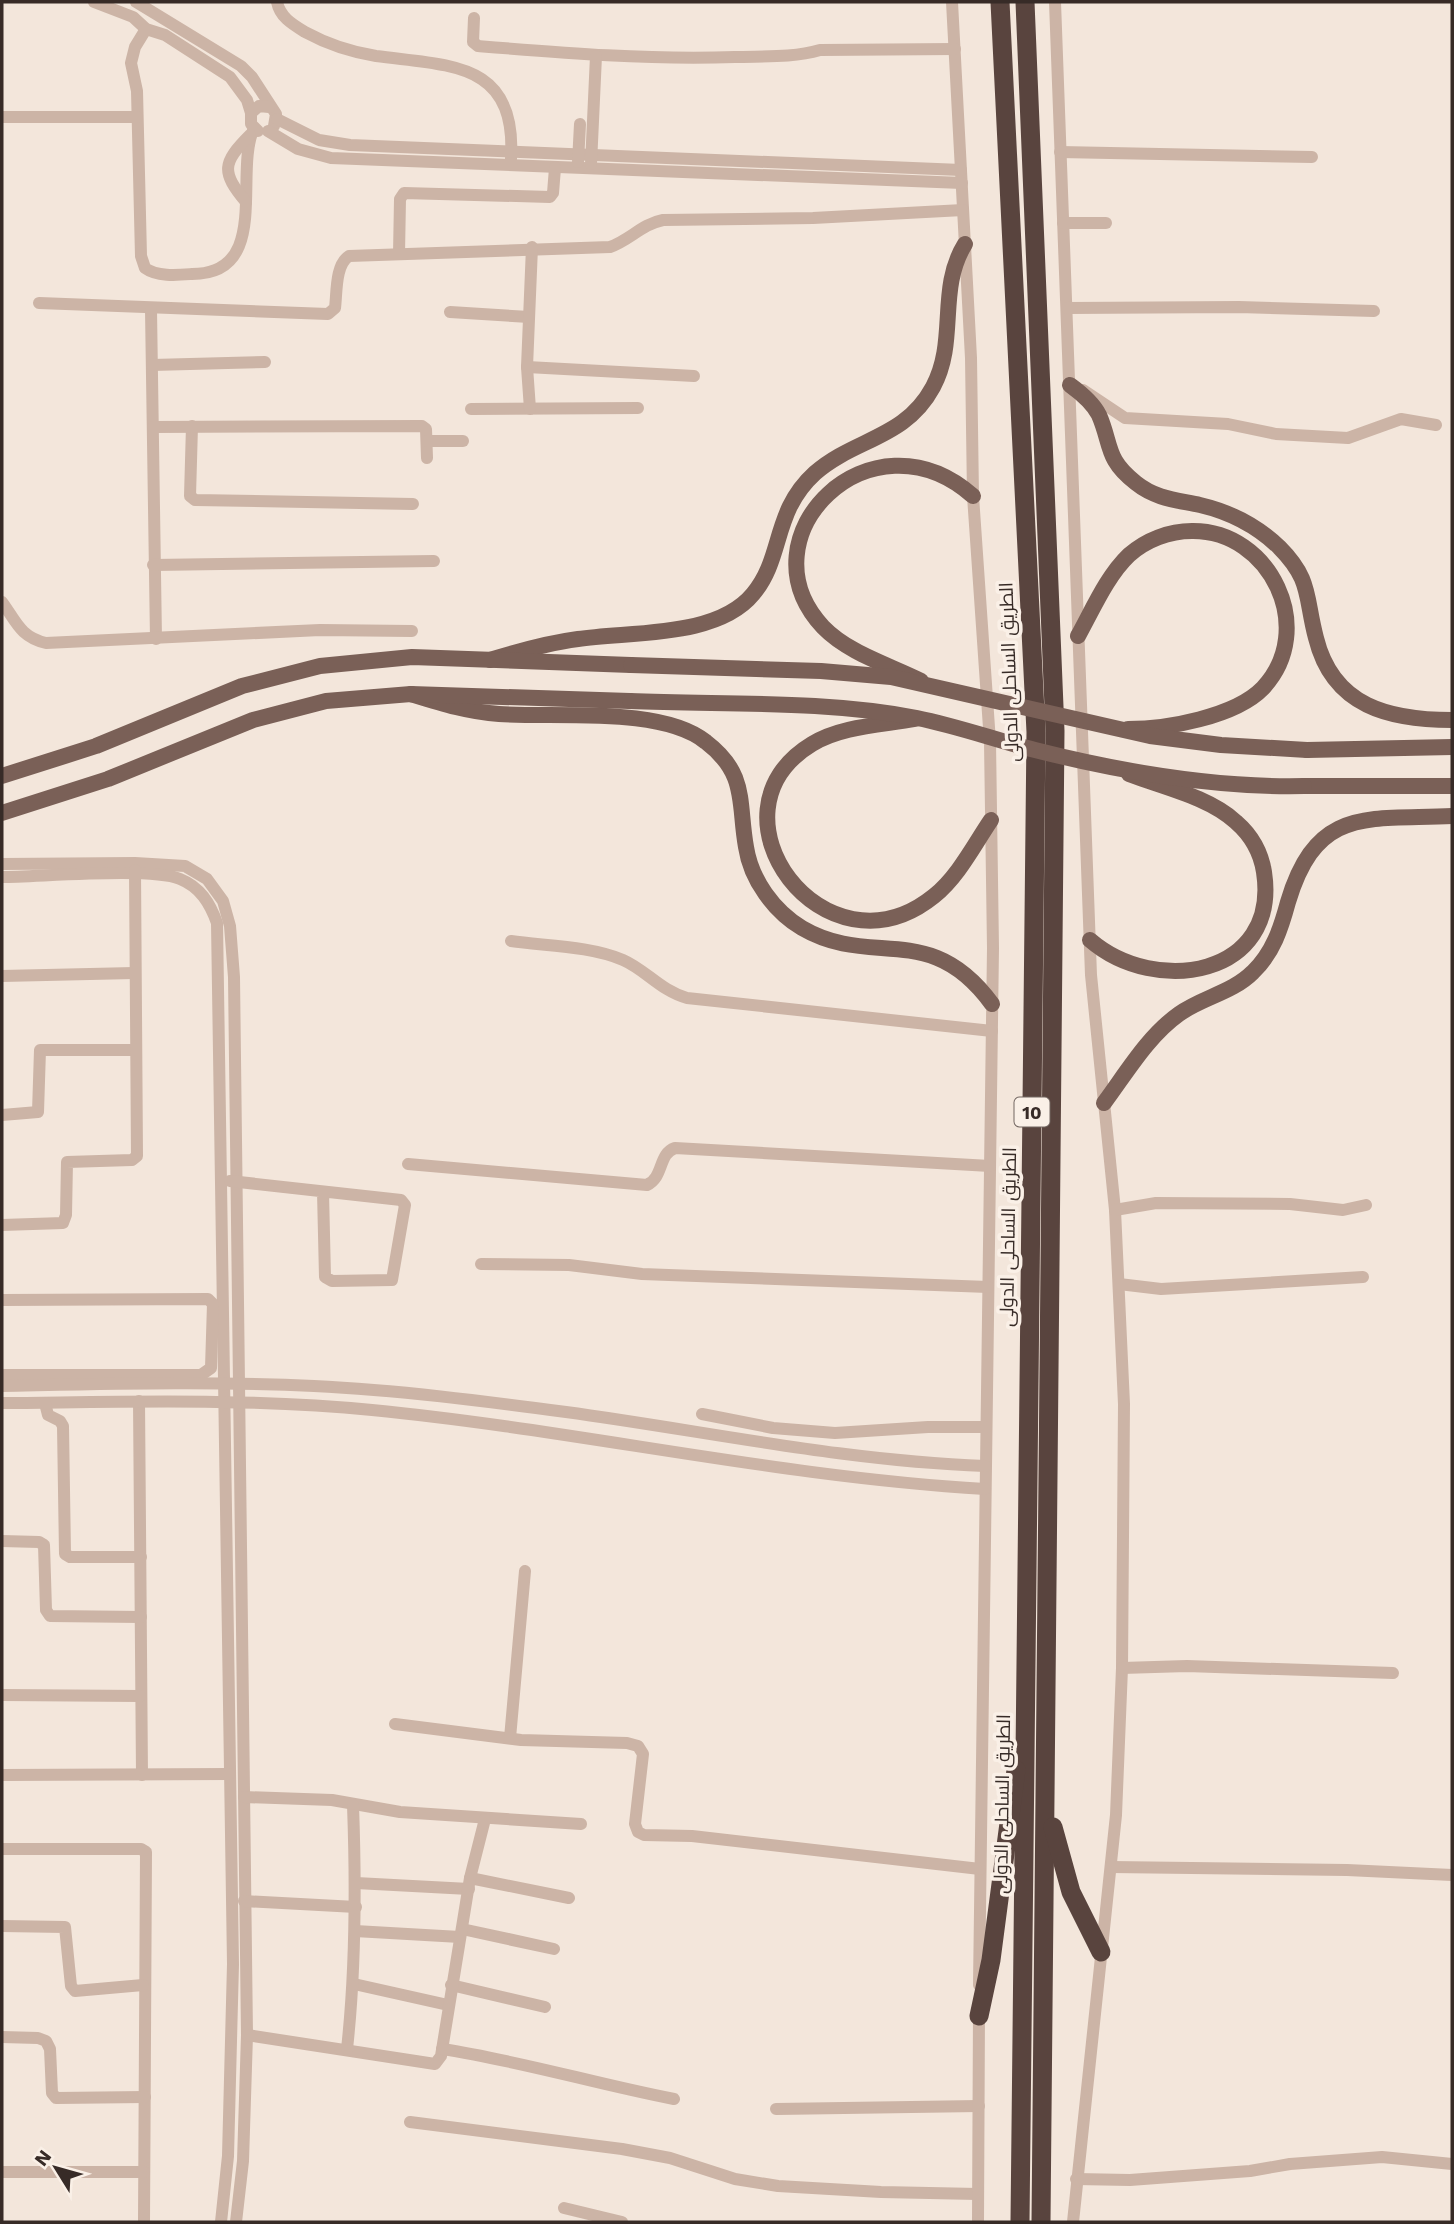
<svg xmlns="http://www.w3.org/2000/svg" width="1454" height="2224" font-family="'Work Sans',Cairo,sans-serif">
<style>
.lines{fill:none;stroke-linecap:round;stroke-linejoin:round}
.minor{stroke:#ccb4a6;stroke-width:12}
.major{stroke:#7a6057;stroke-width:16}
.highway{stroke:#59443e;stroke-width:19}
.major-bridge{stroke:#7a6057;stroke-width:16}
.labels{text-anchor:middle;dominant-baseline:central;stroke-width:7;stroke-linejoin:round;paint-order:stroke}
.shield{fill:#faf0e7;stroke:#726661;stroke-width:2}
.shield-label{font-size:18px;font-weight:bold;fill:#372b27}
.street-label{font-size:19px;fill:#372b27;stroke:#faf0e7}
</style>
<rect width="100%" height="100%" fill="#f3e6db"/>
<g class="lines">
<g class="minor">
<polyline points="94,2 133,17 146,29 165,35 230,77 247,100 251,113"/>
<polyline points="136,2 241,66 252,77 276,114 274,126"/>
<path d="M277,2c3,15 15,22 28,30 22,12 46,20 71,24 74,10 141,5 135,103"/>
<polyline points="952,2 971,358 973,496 990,742 993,948 979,1985"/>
<polyline points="1055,2 1091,975 1115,1210 1124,1404 1122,1668 1116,1815 1073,2222"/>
<path d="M474,18l-1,24 5,4c86,7 171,14 257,11 28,-1 58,1 85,-7l135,-1"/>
<path d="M146,29l-11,18 -4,16 6,28 4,165 4,12c12,9 33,7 47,6 80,0 41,-101 62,-146"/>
<polyline points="2,117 137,117"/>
<polyline points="277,119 319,140 350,145 961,170"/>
<polyline points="258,131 251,124 251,113 259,106 269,107"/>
<polyline points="268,131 298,149 331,158 962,183"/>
<polyline points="1060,152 1312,157"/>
<polyline points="578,162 580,124"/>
<polyline points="591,164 596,56"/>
<path d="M246,202c-25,-30 -24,-39 4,-67"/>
<polyline points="1063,223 1106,223"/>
<polyline points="399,254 400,199 404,193 550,197 553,193 555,168"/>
<path d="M39,303l289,11 7,-6c2,-15 0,-43 14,-52l261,-9c20,-7 32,-23 53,-27l150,-2 150,-8"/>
<polyline points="1067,308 1239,307 1374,311"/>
<polyline points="151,310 156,639"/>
<polyline points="450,312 529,317"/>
<polyline points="152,365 265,362"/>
<polyline points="527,367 694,376"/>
<polyline points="1083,390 1125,418 1228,424 1276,434 1348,438 1401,419 1436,425"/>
<polyline points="471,409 638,408"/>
<polyline points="530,409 527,367 532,247"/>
<polyline points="192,426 190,496 195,500 413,504"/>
<polyline points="153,427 422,426 426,429 427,458"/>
<polyline points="427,441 463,441"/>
<polyline points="153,565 434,561"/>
<path d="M2,602c14,19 18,35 44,41l274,-13 92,1"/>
<polyline points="2,864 135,863 185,866 207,879 223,901 230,926 234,977 247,2035 243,2161 236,2222"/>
<path d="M2,877c37,0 149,-10 178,2 20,8 30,24 37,44l16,1041 -5,192 -7,66"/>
<path d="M511,941c35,5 79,5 112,19 23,10 38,31 64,38l305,33"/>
<polyline points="2,976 134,973"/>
<polyline points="2,1115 38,1112 40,1050 135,1050"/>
<path d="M408,1164l239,21c17,-8 11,-31 28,-37l315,18"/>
<polyline points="230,1181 401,1200 405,1205 392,1280 332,1281 325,1277 323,1192"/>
<polyline points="1115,1210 1156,1203 1290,1204 1343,1210 1366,1205"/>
<polyline points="2,1225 63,1223 66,1215 67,1162 132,1160 137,1156 135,870"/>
<polyline points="481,1264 569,1265 642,1274 988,1287"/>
<polyline points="1119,1284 1161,1289 1363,1277"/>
<polyline points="2,1300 208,1299 213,1304 211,1368 201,1375 2,1375"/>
<path d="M2,1386c104,-2 208,-5 312,0 84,4 169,15 252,26 140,19 277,49 419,54"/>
<polyline points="139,1401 142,1775"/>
<path d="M2,1403c123,-1 247,-5 370,7 205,20 407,67 613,79"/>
<polyline points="45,1403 48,1415 60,1421 63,1426 65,1554 70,1557 141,1557"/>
<polyline points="702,1414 773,1428 835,1433 928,1427 986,1427"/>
<polyline points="2,1541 39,1542 44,1545 46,1610 50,1616 141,1617"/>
<polyline points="1122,1668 1187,1666 1393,1673"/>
<polyline points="2,1695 140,1696"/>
<polyline points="395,1724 521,1740 627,1743 638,1746 643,1754 635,1824 638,1832 644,1835 692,1836 980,1869"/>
<polyline points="510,1738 525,1571"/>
<polyline points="2,1775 229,1774"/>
<polyline points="244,1797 332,1800 400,1812 581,1824"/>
<polyline points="2,1849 141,1849 146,1852 144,2222"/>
<polyline points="1111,1867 1347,1870 1452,1875"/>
<polyline points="470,1878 569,1898"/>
<polyline points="356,1883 469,1889"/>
<polyline points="244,1901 356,1907"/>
<polyline points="2,1926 65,1927 71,1986 75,1991 143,1985"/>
<polyline points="462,1929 554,1949"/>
<polyline points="355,1931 460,1937"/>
<polyline points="354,1984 448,2005"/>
<polyline points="451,1985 545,2007"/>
<polyline points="247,2035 435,2064 441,2056 470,1878 485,1819"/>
<polyline points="2,2037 38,2038 46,2041 50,2049 52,2093 56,2098 145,2097"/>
<path d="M347,2049c9,-82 9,-162 6,-244"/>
<path d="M442,2049c79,12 154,35 232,50"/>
<polyline points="776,2109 979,2106"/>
<polyline points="410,2122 622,2149 670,2158 735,2179 778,2186 881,2192 978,2194"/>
<polyline points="2,2172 144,2172"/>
<polyline points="1076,2179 1130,2180 1250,2171 1290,2164 1382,2157 1452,2164"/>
<polyline points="564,2208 622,2222"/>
<polyline points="978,2222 979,2010"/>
</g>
<g class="major">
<path d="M1070,385c11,8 23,18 29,30 13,30 6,44 37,68 20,16 41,17 64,22 30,7 57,21 79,42 33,33 26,50 37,91 17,69 74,82 136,82"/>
<path d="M1078,636c15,-27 29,-60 51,-81 17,-15 40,-24 63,-24 78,-1 126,98 71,157 -28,29 -97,41 -135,41"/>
<path d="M490,660c29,-9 58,-17 88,-21 53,-8 139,-1 175,-45 31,-37 19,-82 62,-121 40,-35 90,-34 118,-86 25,-46 4,-98 32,-143"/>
<path d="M921,681c-32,-16 -73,-28 -98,-54 -84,-90 48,-221 150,-131"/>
<path d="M411,694c29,9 57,18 88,20 56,4 163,-8 207,28 42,32 32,61 40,105 5,33 28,64 56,81 70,41 128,-9 190,76"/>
<path d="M915,719c-33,6 -74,7 -103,25 -114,69 13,240 122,152 24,-19 40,-51 57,-76"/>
<polyline points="1307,750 1452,747"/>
<polyline points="2,776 96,746 242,686 320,666 412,657 631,665"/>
<polyline points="1304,786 1452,786"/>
<polyline points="2,813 108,779 253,720 326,701 411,694 630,701"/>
<path d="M1090,940c66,57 190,36 174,-68 -3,-19 -13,-37 -28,-50 -27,-25 -73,-35 -107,-48"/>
<path d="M1104,1103c23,-31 44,-67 75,-89 24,-17 53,-21 74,-42 20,-19 28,-44 35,-70 29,-97 81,-82 164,-86"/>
</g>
<g class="highway">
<polyline points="1000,2 1036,732 1020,2222"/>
<polyline points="1025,2 1055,731 1041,2222"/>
<polyline points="1053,1827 1071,1892 1101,1952"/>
<polyline points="979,2016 991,1960 1016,1770"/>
</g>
<g class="major-bridge">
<polyline points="631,665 821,671 891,677 1150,736 1221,745 1307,750"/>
<path d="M630,701c95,4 194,-1 287,17 40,8 79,22 118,32 87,22 179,38 269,36"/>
</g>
</g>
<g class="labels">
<rect class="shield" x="1014.5" y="1097.5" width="35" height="29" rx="5"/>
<g class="shield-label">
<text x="1032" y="1112">10</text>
</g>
<g class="street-label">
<text transform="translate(1009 672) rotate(-92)">الطريق الساحلى الدولى</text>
<text transform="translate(1008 1237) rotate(-89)">الطريق الساحلى الدولى</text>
<text transform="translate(1002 1804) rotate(-89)">الطريق الساحلى الدولى</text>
</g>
</g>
<rect width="1454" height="2224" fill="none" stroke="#372b27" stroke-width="7"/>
<g transform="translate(56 2168) rotate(307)" stroke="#faf0e7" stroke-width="5" paint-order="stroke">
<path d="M0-5L12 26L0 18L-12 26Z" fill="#372b27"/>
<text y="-10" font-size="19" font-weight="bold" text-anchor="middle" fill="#372b27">N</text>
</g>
</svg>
